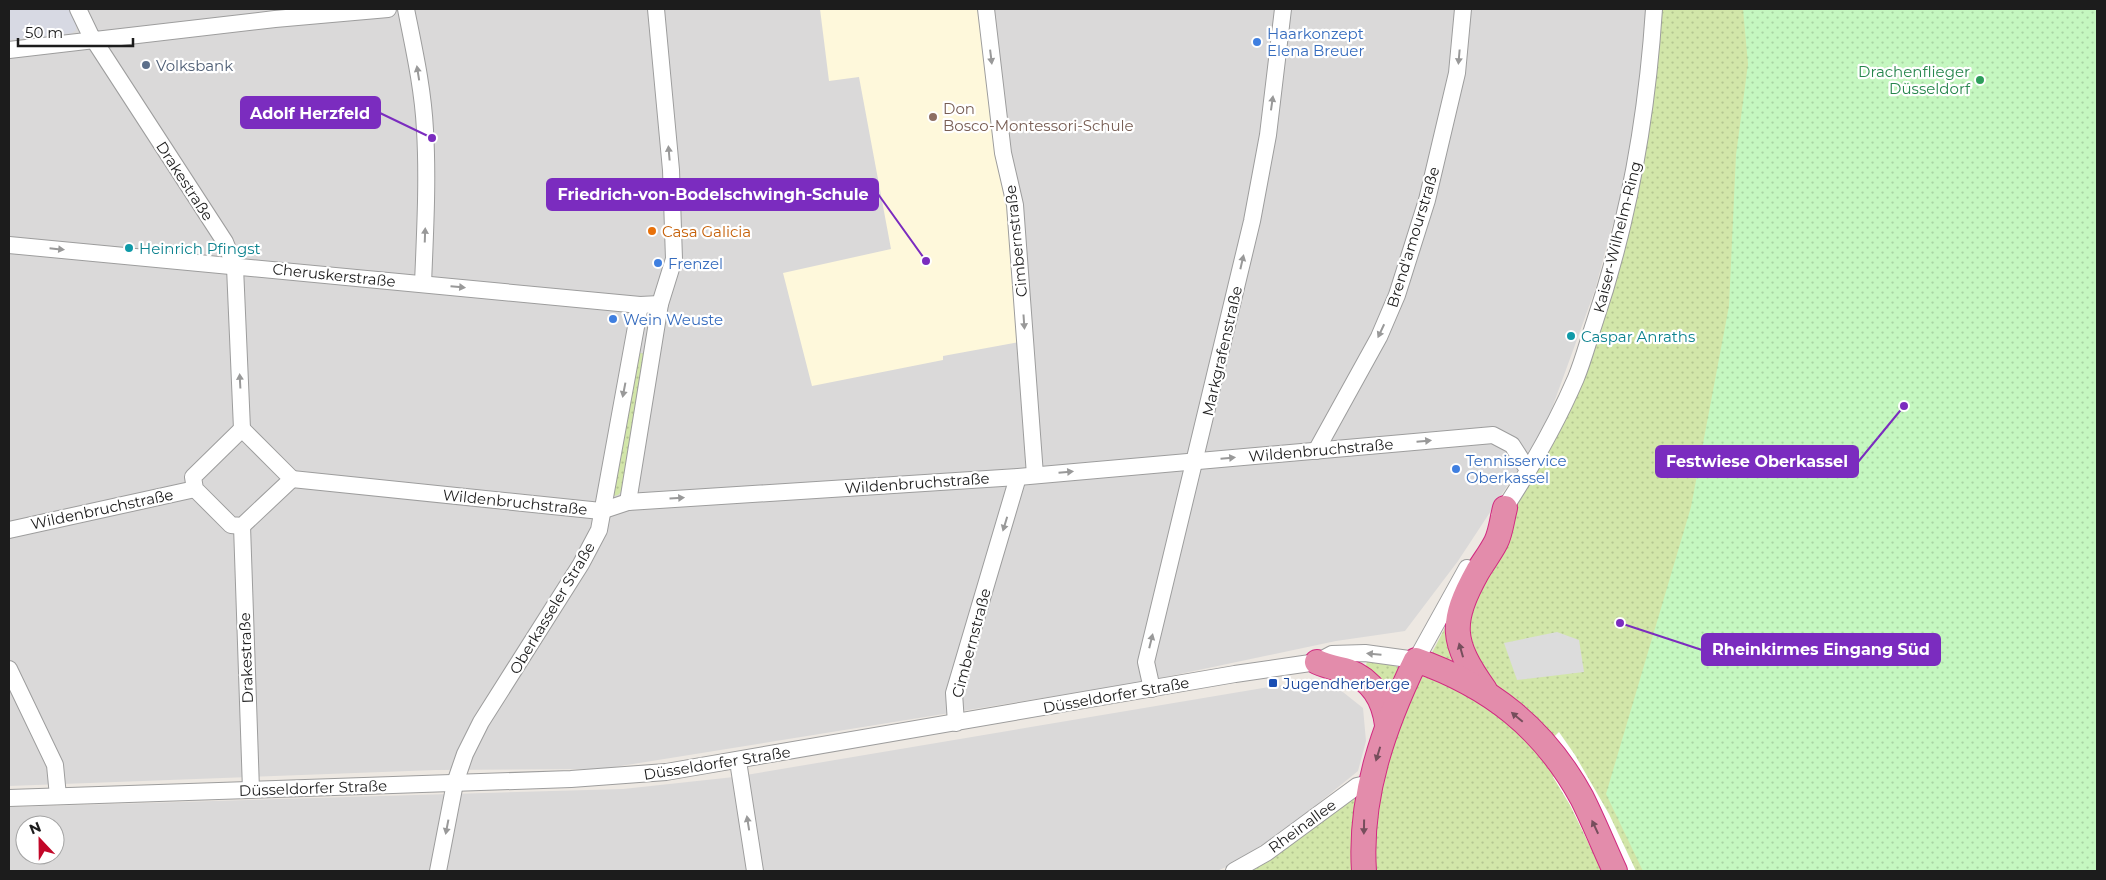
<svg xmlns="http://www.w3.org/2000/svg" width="2106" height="880" font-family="Montserrat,sans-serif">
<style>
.residential{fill:#dad9d9;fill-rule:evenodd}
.education{fill:#fef8db}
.grass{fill:url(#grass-dots)}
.park{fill:url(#park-dots)}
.parking{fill:#dcdcdc}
.plaza{fill:#d7d9e3}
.pier{fill:#fff}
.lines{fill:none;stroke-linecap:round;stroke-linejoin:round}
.minor-casing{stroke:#9d9d9d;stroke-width:18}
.highway-casing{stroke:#d12a80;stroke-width:26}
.minor{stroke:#fff;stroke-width:16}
.highway{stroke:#e38cab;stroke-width:24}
.oneway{fill:#999}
.oneway2{fill:#764e5c}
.shop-dot{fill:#3f7fe0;stroke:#fff;stroke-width:2}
.service-dot{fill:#5c6f8a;stroke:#fff;stroke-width:2}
.leisure-dot{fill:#2e9e5b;stroke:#fff;stroke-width:2}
.education-dot{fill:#8d6e63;stroke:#fff;stroke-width:2}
.food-dot{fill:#e8710a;stroke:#fff;stroke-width:2}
.culture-dot{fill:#0f9aa8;stroke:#fff;stroke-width:2}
.transit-dot{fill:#1a4fb4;stroke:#fff;stroke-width:2}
.labels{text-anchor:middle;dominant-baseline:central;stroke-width:4.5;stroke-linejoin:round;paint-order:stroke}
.shop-label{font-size:15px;fill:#366cbe;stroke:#fff;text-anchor:start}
.service-label{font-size:15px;fill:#4e5e75;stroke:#fff;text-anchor:start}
.leisure-label{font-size:15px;fill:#27864d;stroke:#fff;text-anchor:end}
.education-label{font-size:15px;fill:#785e54;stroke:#fff;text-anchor:start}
.street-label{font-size:15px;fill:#1c1c1c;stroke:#fff}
.food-label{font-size:15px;fill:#c56008;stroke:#fff;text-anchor:start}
.culture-label{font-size:15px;fill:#0d838f;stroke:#fff;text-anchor:start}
.transit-label{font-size:15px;fill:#164399;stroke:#fff;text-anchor:start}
.leader{fill:none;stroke:#7b2cbf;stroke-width:2}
.callout-dot{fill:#7b2cbf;stroke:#fff;stroke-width:2}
.callout{fill:#7b2cbf;stroke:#7b2cbf;stroke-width:2}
.callout-label{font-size:16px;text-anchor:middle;font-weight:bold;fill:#fff}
</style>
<defs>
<pattern id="grass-dots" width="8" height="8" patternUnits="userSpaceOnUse" patternTransform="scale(1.25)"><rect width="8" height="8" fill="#d2e6a9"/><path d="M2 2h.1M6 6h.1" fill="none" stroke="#b4c591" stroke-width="1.8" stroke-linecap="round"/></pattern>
<pattern id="park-dots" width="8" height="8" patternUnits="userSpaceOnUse" patternTransform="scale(1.25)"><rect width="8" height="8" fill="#c5f7c0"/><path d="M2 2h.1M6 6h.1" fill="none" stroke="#a9d3a4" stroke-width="1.8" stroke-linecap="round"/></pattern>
</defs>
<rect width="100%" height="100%" fill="#ede8e2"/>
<g class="residential">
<polygon points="9,9 1654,9 1639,148 1611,230 1595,290 1544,430 1458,561 1405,631 1336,641 1142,682 602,769 436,770 9,786"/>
<path d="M1305,681h24l34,27 3,33 -8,30 -64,52 -59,40 -18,8h-1208v-64l614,-18 111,-12zM25,825h30v30h-30z"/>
</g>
<polygon class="education" points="820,9 986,9 1025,341 943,356 943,360 812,386 783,273 891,249 859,77 829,81"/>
<g class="grass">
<polygon points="1655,9 2097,9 2097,871 1252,871 1381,777 1394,726 1474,572 1609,300"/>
<polygon points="636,352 645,354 622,491 618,495 614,496 610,493"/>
<polygon points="1367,662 1388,664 1401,668 1391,695 1364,672"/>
</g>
<polygon class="park" points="1743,9 2097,9 2097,871 1643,871 1606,794 1691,507 1729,306 1736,155 1748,64"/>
<polygon class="parking" points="1557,632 1579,640 1584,672 1517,680 1504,643"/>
<polygon class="plaza" points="9,9 70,9 76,23 76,30 72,33 9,40"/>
<polygon class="pier" points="1559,732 1575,755 1609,814 1636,871 1602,871 1570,805 1553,777 1556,774 1538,752"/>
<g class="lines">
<defs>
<g id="minor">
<polyline points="78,9 90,34 225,242 235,267 242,429"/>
<path d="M406,9c8,40 17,80 19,121 3,51 0,103 -2,154"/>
<polyline points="986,9 1003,153 1015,205 1035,475"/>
<polyline points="9,50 275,19 388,9"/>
<polyline points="9,245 640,305 660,304"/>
<polygon points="242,429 292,479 242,526 231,525 195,489 193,477"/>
<polyline points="1316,451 1379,337 1397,295 1427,200 1457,73 1463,9"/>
<polyline points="292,479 601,511 628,502 1018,477 1493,435 1512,445 1528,470"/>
<polyline points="628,502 660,304 674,259 671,170 656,9"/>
<path d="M1499,517c29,-44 56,-90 77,-139 7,-17 12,-36 18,-54 35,-103 53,-207 60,-315"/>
<polyline points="242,526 251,790"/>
<polyline points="9,530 195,489"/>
<polyline points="9,669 55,765 58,796"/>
<polyline points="1152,689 1146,662 1252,221 1268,135 1283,9"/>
<polyline points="956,723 954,693 1018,477"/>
<polyline points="738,761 755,871"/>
<polyline points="9,798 571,779 666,772 1235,674 1317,662 1332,654 1365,653 1416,660 1467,568"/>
<polyline points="438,871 455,783 465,754 481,722 581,564 599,530 640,305"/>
<polyline points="1234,871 1266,853 1357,786 1370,783"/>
</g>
<g id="highway">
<path d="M1317,662c11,5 20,6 31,9 25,9 36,30 39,54"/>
<path d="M1485,690c-34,-48 -36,-67 -7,-119 6,-10 13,-19 18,-29 5,-10 6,-23 9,-34"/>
<path d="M1364,871c-5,-75 20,-145 52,-211 74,26 128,68 166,138 12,24 22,49 33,73"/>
</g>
</defs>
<use href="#minor" class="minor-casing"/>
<use href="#highway" class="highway-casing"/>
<use href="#minor" class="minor"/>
<use href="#highway" class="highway"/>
</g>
<defs><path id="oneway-solid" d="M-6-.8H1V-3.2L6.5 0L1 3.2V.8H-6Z" transform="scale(1.25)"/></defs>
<g class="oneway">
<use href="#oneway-solid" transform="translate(991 57) rotate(83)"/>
<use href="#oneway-solid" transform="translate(1459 57) rotate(95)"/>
<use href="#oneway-solid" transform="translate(418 73) rotate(-99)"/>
<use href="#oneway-solid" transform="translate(1272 103) rotate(-82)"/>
<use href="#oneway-solid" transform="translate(669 153) rotate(-95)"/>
<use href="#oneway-solid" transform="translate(425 235) rotate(-88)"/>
<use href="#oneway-solid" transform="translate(57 249) rotate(6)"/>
<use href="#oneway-solid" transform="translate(1242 262) rotate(-77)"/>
<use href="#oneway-solid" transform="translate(458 287) rotate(5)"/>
<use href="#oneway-solid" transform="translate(1024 322) rotate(86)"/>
<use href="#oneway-solid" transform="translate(1381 331) rotate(115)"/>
<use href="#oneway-solid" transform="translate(240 381) rotate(-93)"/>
<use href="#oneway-solid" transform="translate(624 390) rotate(101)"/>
<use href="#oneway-solid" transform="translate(1424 441) rotate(-5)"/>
<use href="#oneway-solid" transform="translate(1228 458) rotate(-5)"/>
<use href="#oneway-solid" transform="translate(1066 472) rotate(-5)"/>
<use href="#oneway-solid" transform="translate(677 498) rotate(-4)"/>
<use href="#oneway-solid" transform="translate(1005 524) rotate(107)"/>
<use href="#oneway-solid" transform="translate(1151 641) rotate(-76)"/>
<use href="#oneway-solid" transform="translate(1374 654) rotate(-175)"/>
<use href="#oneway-solid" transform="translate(748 823) rotate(-99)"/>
<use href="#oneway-solid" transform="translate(447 827) rotate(101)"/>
</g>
<g class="oneway2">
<use href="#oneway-solid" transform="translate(1461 650) rotate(-106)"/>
<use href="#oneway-solid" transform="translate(1517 717) rotate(-140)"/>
<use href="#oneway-solid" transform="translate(1378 754) rotate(107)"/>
<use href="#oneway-solid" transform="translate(1364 827) rotate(91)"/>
<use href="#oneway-solid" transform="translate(1595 827) rotate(-115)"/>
</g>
<g class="shop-dot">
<circle cx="1257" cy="42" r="5"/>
<circle cx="658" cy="263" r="5"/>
<circle cx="613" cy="319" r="5"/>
<circle cx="1456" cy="469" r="5"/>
</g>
<circle class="service-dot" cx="146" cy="65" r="5"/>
<circle class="leisure-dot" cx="1980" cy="80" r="5"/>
<circle class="education-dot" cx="933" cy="117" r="5"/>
<circle class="food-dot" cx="652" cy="231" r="5"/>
<g class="culture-dot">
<circle cx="129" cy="248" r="5"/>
<circle cx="1571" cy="336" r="5"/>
</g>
<rect class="transit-dot" x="1268" y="678" width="10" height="10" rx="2.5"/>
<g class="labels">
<g class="shop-label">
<text x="1267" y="33">Haarkonzept<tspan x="1267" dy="17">Elena Breuer</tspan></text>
<text x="668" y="263">Frenzel</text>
<text x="623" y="319">Wein Weuste</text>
<text x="1466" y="460">Tennisservice<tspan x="1466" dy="17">Oberkassel</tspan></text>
</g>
<g class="service-label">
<text x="156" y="65">Volksbank</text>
</g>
<g class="leisure-label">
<text x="1970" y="71">Drachenflieger<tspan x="1970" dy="17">Düsseldorf</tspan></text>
</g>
<g class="education-label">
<text x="943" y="108">Don<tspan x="943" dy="17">Bosco-Montessori-Schule</tspan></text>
</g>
<g class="street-label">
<text transform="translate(185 181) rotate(57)">Drakestraße</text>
<text transform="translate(1413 237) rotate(-73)">Brend'amourstraße</text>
<text transform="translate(1617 237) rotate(-76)">Kaiser-Wilhelm-Ring</text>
<text transform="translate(1016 241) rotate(-96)">Cimbernstraße</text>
<text transform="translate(334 275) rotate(6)">Cheruskerstraße</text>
<text transform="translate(1222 351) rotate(-77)">Markgrafenstraße</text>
<text transform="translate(1321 450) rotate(-5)">Wildenbruchstraße</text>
<text transform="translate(917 483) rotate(-4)">Wildenbruchstraße</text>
<text transform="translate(515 502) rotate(6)">Wildenbruchstraße</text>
<text transform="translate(102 509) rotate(-12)">Wildenbruchstraße</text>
<text transform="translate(552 608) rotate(-59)">Oberkasseler Straße</text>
<text transform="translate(971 643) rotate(-75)">Cimbernstraße</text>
<text transform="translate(246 658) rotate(-92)">Drakestraße</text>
<text transform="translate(1116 695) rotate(-10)">Düsseldorfer Straße</text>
<text transform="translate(717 763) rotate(-9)">Düsseldorfer Straße</text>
<text transform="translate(313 788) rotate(-2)">Düsseldorfer Straße</text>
<text transform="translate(1302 826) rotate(-36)">Rheinallee</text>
</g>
<g class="food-label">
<text x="662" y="231">Casa Galicia</text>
</g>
<g class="culture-label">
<text x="139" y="248">Heinrich Pfingst</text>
<text x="1581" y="336">Caspar Anraths</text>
</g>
<g class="transit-label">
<text x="1283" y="683">Jugendherberge</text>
</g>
</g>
<path class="leader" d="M432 138L380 113M926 261L878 194M1904 406L1858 462M1620 623L1702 650"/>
<g class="callout-dot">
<circle cx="432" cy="138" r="5"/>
<circle cx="926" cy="261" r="5"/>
<circle cx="1904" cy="406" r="5"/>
<circle cx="1620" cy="623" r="5"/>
</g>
<g class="callout">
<rect x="241" y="97" width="139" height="31" rx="5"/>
<rect x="547" y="179" width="331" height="31" rx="5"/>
<rect x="1656" y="446" width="202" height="31" rx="5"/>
<rect x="1702" y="634" width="238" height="31" rx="5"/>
</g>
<g class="callout-label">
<text x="310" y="119">Adolf Herzfeld</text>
<text x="713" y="200">Friedrich-von-Bodelschwingh-Schule</text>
<text x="1757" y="467">Festwiese Oberkassel</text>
<text x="1821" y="655">Rheinkirmes Eingang Süd</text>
</g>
<rect width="2106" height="880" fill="none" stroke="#1c1c1c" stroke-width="20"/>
<g transform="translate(40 840) rotate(338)"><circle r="24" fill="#ffffff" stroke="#a4a4a4"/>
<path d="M0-4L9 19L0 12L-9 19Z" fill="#c20728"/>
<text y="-8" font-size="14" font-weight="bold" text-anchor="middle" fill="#1c1c1c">N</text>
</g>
<path d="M18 38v8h115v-8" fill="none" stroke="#1c1c1c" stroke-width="2.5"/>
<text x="25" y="38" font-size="15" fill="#1c1c1c" stroke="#ffffff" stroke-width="4" paint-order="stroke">50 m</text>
</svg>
